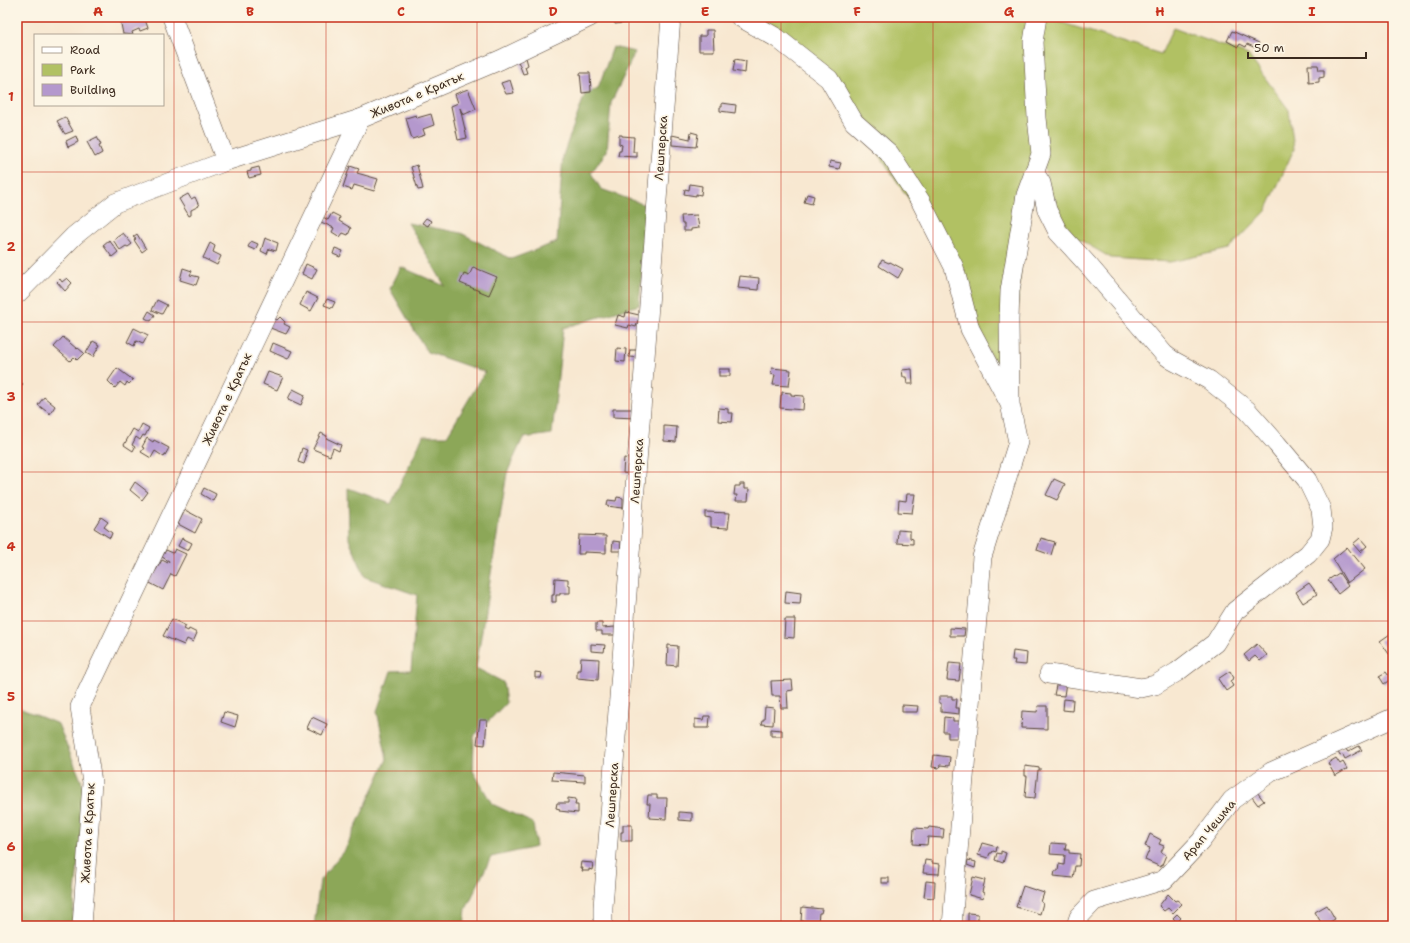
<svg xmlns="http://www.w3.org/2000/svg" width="1410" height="943" font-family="'Shantell Sans',sans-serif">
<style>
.green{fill:#b1c163;stroke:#767640}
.forest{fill:#8ca759;stroke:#64683c}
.building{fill:#b498cd}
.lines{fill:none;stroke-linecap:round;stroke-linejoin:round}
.street-casing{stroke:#574639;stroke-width:20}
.street{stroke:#fff;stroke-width:19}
.grid{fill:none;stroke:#c8321e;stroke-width:1;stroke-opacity:0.55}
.labels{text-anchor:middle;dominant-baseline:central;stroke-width:3.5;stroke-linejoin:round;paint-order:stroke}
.street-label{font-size:12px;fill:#3b2a1e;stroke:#fcf5e5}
.neatline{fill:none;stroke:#c8321e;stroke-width:1.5}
.grid-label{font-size:13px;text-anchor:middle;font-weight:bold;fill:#c8321e}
</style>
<rect width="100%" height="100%" fill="#fcf5e5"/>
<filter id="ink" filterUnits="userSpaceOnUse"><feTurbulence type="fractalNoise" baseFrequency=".025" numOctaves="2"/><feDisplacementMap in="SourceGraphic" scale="8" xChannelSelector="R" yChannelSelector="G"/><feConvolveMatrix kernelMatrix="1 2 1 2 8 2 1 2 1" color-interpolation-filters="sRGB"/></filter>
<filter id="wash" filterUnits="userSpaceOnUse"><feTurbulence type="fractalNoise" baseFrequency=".012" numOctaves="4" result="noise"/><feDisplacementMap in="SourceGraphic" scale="16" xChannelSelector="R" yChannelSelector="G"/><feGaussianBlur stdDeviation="0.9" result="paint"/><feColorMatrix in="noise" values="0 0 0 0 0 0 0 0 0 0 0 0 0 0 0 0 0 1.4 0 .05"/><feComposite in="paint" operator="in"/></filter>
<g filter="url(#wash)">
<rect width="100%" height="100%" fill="#f8e8d1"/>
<polygon class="green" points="740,17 1044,17 1161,54 1173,28 1248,55 1289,110 1294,149 1266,211 1229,249 1170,262 1111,258 1075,237 1055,210 1041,155 1026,195 1010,404 954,267 829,79"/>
<g class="forest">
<polygon points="613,47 635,52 611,103 607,151 591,173 601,189 648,206 639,305 563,328 552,434 523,438 507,473 476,668 503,682 506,703 474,736 473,771 492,804 533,823 536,847 491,857 466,909 464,926 314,926 320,880 346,848 387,759 377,711 391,671 411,670 417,595 365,577 349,539 348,488 391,504 423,436 447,436 485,372 427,352 390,289 401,267 445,286 408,223 461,233 511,259 557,242 563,155 585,94 598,88"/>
<polygon points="17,707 58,724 85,790 72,926 17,926"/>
</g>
<g id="blocks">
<g class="building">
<polygon points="126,17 144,17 148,28 140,31 139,29 132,32 133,35 123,34 120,19"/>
<polygon points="613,17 630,17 630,22 615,24"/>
<polygon points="706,30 713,30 714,51 699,51 699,36 706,36"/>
<polygon points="1232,31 1259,43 1256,48 1247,44 1246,47 1240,44 1238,47 1227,41"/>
<polygon points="526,58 528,65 525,67 527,73 523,74 518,61"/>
<polygon points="735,59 746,61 745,73 733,71"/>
<polygon points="1308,65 1318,65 1319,70 1324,70 1324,77 1319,78 1319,82 1309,83"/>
<polygon points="580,73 590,73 591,92 582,93"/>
<polygon points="510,80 514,93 506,94 501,83"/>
<polygon points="468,89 476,109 463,115 460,108 467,138 458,140 451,106 458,103 455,94"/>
<polygon points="722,103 736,105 735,113 720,111 720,107 722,107"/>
<polygon points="431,114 434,125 423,129 425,135 412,139 406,118 416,115 417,118"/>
<polygon points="65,117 73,131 65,134 57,121"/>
<polygon points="691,132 698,134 696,147 672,145 672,135 690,139"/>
<polygon points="619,135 622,135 622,136 634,137 633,152 637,152 637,157 618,156 619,151 621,151 622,145 619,144"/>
<polygon points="76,136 78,142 68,147 66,141"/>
<polygon points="97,137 101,145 99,146 102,153 95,157 87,142"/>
<polygon points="830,161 841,163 839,169 829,167"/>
<polygon points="417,165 423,189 418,190 411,167"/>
<polygon points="350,166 359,169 357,173 378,179 374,191 354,185 352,190 343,187"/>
<polygon points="259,167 261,175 249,178 247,172 251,171 251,169"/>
<polygon points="690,184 702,186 701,195 696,194 696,196 684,194 685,189 689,190"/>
<polygon points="188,194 191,199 195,197 199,206 191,210 191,215 189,216 179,199"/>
<polygon points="807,194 814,196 812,204 804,202"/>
<polygon points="332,213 340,217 339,221 351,228 348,235 343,233 340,237 332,232 334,228 321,222 323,217 328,220"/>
<polygon points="697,215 699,228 691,229 691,231 684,231 684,224 682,224 681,216"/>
<polygon points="426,218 431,221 428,226 422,223"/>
<polygon points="123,233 132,244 128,247 126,246 120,250 113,240"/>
<polygon points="137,234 146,249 142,252 134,240 136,239 133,237"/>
<polygon points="265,238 278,243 276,251 269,249 267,254 261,251"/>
<polygon points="109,240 118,252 112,257 103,245"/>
<polygon points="251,241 258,244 255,250 248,247"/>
<polygon points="210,243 215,246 213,252 221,256 217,265 203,258"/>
<polygon points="335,248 343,251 340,257 333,254"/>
<polygon points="882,260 889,263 890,262 903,269 898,278 879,266"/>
<polygon points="306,264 317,269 312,279 302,274"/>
<polygon points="473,267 497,277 489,295 460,283 464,274 469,276"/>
<polygon points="183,268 192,271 190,275 199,277 196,285 180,280"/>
<polygon points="740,276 759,278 758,290 738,288"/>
<polygon points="67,278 72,283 65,291 57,282 60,279 62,282"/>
<polygon points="306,292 318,298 311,311 300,305"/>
<polygon points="327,299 335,302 332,308 324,305"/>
<polygon points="157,300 167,305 162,314 152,310"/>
<polygon points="149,311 155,315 151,321 145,318"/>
<polygon points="626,312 639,315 647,323 638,320 636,327 629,325 628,328 615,325 618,315 625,317"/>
<polygon points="270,316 277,320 280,317 285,322 284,324 290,327 286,334 265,326"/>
<polygon points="134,328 148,335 143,344 136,341 134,346 127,342"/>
<polygon points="63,337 77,349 78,348 84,353 77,360 74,357 70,361 54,347"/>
<polygon points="93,341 100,345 93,357 86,353"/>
<polygon points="273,343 292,351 288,359 270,351"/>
<polygon points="617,348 626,349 625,362 616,361"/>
<polygon points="630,350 645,350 644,358 629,357"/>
<polygon points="117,368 133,380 129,384 127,382 125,386 120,382 115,388 108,381"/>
<polygon points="772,368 791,370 789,386 773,385 775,375 771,374"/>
<rect x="719" y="369" width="11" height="7"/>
<polygon points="912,369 913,384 907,384 906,377 903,377 902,370"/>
<polygon points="268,372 283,377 277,390 263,384"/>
<polygon points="17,379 23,384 17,390"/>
<polygon points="293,389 305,395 301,405 288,399"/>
<polygon points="782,392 791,393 791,395 804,396 803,410 780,408 781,395 782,395"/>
<polygon points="44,397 55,406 50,414 38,405"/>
<polygon points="719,408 728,409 728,413 733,413 732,422 718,421"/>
<polygon points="613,409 636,409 635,418 613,417"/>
<polygon points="142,424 149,428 145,436 143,435 140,440 136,437 132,445 135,447 133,451 124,445 133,429 138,432"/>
<polygon points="664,426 677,427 676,442 664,441"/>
<polygon points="321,433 327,436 326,438 341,445 339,451 333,448 330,456 313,449"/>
<polygon points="147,438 153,442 154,440 169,448 164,457 155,451 151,458 141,452 144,448 142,447"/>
<polygon points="302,448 307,450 305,455 307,455 304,464 298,462"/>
<polygon points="624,458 631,459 630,474 623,473"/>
<polygon points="1054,479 1065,484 1057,500 1046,495"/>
<polygon points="135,482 148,492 142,500 130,490"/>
<polygon points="740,484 744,484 744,489 749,489 748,501 736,501 737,495 734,495 735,486 740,486"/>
<polygon points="204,488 216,494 213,501 201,494"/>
<polygon points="907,494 915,494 912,513 898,512 899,500 906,501"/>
<polygon points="617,497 623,498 623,508 607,506 608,500 616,501"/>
<polygon points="185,510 202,519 195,533 178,524"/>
<polygon points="705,512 730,513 728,528 711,527 711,518 705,517"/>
<polygon points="101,517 108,522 104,527 112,533 110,538 94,528"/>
<polygon points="898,530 910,531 910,538 913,539 913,544 897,543"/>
<polygon points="579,535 606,536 606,553 584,552 584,554 578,554"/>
<polygon points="182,538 192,543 188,551 178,546"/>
<polygon points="1041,538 1055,542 1051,555 1037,550"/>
<polygon points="1360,538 1367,546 1360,552 1353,544"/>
<polygon points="613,541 621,542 620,551 612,551"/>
<polygon points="1347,547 1365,569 1347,583 1333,559"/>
<polygon points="175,549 186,554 175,576 171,574 163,590 148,582 152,574 153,575 162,560 168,563 169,561 162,557 166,550 173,553"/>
<polygon points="1339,573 1348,586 1338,594 1328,580"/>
<polygon points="555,578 568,579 568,585 570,585 570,593 560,593 560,595 556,595 556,602 552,602 552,595 554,595"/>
<polygon points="1309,583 1317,594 1303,603 1296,592"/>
<polygon points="786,591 801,593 800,604 785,603"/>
<polygon points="172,619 186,626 184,629 188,631 189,629 197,633 193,642 187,639 184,645 163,636"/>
<polygon points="785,619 795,619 794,638 784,637"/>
<polygon points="596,623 602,623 602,628 615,627 615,635 602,635 602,631 596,631"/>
<polygon points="950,628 965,629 964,636 950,636"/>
<polygon points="1393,632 1393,651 1389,654 1380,641"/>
<polygon points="591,644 605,645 604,652 591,651"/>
<polygon points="1257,644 1267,655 1260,661 1255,656 1249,661 1244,655"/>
<polygon points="668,645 678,646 677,666 667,665"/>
<polygon points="1013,651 1027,653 1026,665 1014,664 1015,660 1012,660"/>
<polygon points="581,658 599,659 598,680 577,678 577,670 580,670"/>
<polygon points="949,663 961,664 959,681 947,680"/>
<polygon points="1230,671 1234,678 1230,681 1233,686 1226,691 1218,679"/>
<polygon points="535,672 542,673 541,678 535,678"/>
<polygon points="1386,672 1391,679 1384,684 1379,676"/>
<polygon points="792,680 793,690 787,691 788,708 781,708 780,696 772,696 771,681"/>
<polygon points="1057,681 1066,682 1064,696 1054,695"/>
<polygon points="939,696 952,696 952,699 957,699 956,708 959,708 959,714 941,712 941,703 939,703"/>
<polygon points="1064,699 1073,700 1072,711 1063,710"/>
<polygon points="902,705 918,706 917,712 902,712"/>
<polygon points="1038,706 1047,706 1047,729 1021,728 1022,711 1037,712"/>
<polygon points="765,707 774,708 773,725 761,724 762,720 764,720"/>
<polygon points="224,712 238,716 235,727 221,722"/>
<polygon points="704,716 710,716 709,728 695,728 695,719 703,720"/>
<polygon points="312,717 327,724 322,735 307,728"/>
<polygon points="944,717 953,718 953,721 961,721 960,738 948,738 948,732 943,732"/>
<polygon points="480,720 487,720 485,745 477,744"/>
<polygon points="771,729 782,730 782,736 771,736"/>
<polygon points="1359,746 1362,750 1345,759 1343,755 1340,756 1337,750 1345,748 1348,752"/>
<polygon points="934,755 950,757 949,766 940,765 939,768 932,767"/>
<polygon points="1336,758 1340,764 1343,762 1347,769 1335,776 1328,763"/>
<polygon points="1025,766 1040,768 1040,770 1038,770 1035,798 1025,797 1027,776 1025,776"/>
<polygon points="553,772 585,775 585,782 552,780"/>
<polygon points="1257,792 1264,801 1258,805 1252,797"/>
<polygon points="648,795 657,795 657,798 667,798 666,819 649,818 650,804 647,804"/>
<polygon points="568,798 576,799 575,805 578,805 578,813 559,811 560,809 556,808 557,803 568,803"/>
<polygon points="679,812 692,813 692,821 679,820"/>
<polygon points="623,825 632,825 632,841 621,841 621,832 623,832"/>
<polygon points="929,827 944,829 943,838 928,837 927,845 913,844 914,828 928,829"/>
<polygon points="1150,834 1161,840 1159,844 1164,846 1161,852 1166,855 1161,867 1145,860 1150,848 1145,846"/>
<polygon points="982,843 997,847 996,852 993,851 992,853 990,853 988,858 978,855"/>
<polygon points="1051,843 1066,844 1065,850 1069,850 1069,853 1080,854 1079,866 1075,866 1073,878 1054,876 1055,871 1058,871 1059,864 1064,865 1065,855 1050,854"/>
<polygon points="1001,851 1006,853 1003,863 995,860 997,853 1001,854"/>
<polygon points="925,860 932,861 932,863 940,864 939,874 923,873"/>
<polygon points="968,860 976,862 975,868 967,865"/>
<polygon points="581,862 593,863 592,870 589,869 589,871 582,871 583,868 580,868"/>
<polygon points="973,877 985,880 982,892 984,893 983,899 969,895"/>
<rect x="881" y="878" width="8" height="5"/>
<polygon points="926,881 935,882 934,898 924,897"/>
<polygon points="1023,886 1044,893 1041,902 1043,903 1040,914 1016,907"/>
<polygon points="1168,894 1175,901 1177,900 1182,904 1173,913 1168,908 1164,911 1159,906"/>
<polygon points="1327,905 1335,919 1323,926 1315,912"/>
<polygon points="802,907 822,909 821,913 819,913 818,922 801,921"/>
<polygon points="968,913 978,914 978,923 968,923"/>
<polygon points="1177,914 1181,918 1177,922 1173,918"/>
</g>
</g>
</g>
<g filter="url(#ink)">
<use href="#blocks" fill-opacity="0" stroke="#574639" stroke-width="1"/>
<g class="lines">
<defs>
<g id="street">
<polyline points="172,17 226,161"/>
<polyline points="740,17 777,38 829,79 854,122 889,153 921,202 954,267 970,329 1010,404 1018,442 982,557 952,926"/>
<polyline points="1034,172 1041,183 1047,210 1058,232 1089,266 1164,354 1172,360 1209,380 1247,410 1277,444 1307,480 1321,509 1323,527 1320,539 1308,554 1235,611 1215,643 1177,672 1155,685 1141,688 1049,674"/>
<polyline points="17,294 74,236 115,203 226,161 360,119"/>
<polyline points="1010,401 1009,320 1010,291 1026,195 1041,154 1037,118 1033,42 1037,17"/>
<polyline points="82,926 92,782 80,707 360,119 500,60 590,17"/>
<polyline points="603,926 603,907 671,17"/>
<polyline points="1076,926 1079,917 1094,901 1164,880 1201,841 1232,800 1271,772 1393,718"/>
</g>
</defs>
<use href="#street" class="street-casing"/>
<use href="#street" class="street"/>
</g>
</g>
<path class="grid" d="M174,17v909M326,17v909M477,17v909M629,17v909M781,17v909M933,17v909M1084,17v909M1236,17v909M17,172h1376M17,322h1376M17,472h1376M17,621h1376M17,771h1376"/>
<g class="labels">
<g class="street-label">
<text transform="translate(417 95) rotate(-23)">Живота е Кратък</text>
<text transform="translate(661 148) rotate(-86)">Лешперска</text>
<text transform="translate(227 399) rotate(-65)">Живота е Кратък</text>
<text transform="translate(637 471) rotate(-86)">Лешперска</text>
<text transform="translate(612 795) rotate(-86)">Лешперска</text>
<text transform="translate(1209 830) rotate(-50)">Арап Чешма</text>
<text transform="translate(88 833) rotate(-87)">Живота е Кратък</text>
</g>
</g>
<rect width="1410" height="943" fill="none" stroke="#fcf5e5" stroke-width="44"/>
<rect x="34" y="34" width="130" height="72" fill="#fcf5e5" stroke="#afa495"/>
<rect x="42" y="47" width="20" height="6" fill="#ffffff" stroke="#afa495"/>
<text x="70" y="54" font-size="12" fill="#3b2a1e">Road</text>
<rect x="42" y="64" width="20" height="12" fill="#b1c163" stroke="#afa495"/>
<text x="70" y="74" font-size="12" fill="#3b2a1e">Park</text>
<rect x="42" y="84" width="20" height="12" fill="#b498cd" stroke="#afa495"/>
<text x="70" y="94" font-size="12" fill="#3b2a1e">Building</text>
<path d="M1248 52v6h118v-6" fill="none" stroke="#3b2a1e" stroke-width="2"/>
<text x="1254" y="52" font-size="12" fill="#3b2a1e" stroke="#fcf5e5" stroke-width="3" paint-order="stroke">50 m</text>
<rect x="22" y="22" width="1366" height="899" class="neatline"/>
<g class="grid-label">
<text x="98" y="16">A</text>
<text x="250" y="16">B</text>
<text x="401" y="16">C</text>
<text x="553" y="16">D</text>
<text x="705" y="16">E</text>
<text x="857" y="16">F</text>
<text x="1009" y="16">G</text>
<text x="1160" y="16">H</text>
<text x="1312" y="16">I</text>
<text x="11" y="101">1</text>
<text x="11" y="251">2</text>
<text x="11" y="401">3</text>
<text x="11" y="551">4</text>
<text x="11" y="701">5</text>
<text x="11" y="851">6</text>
</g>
</svg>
